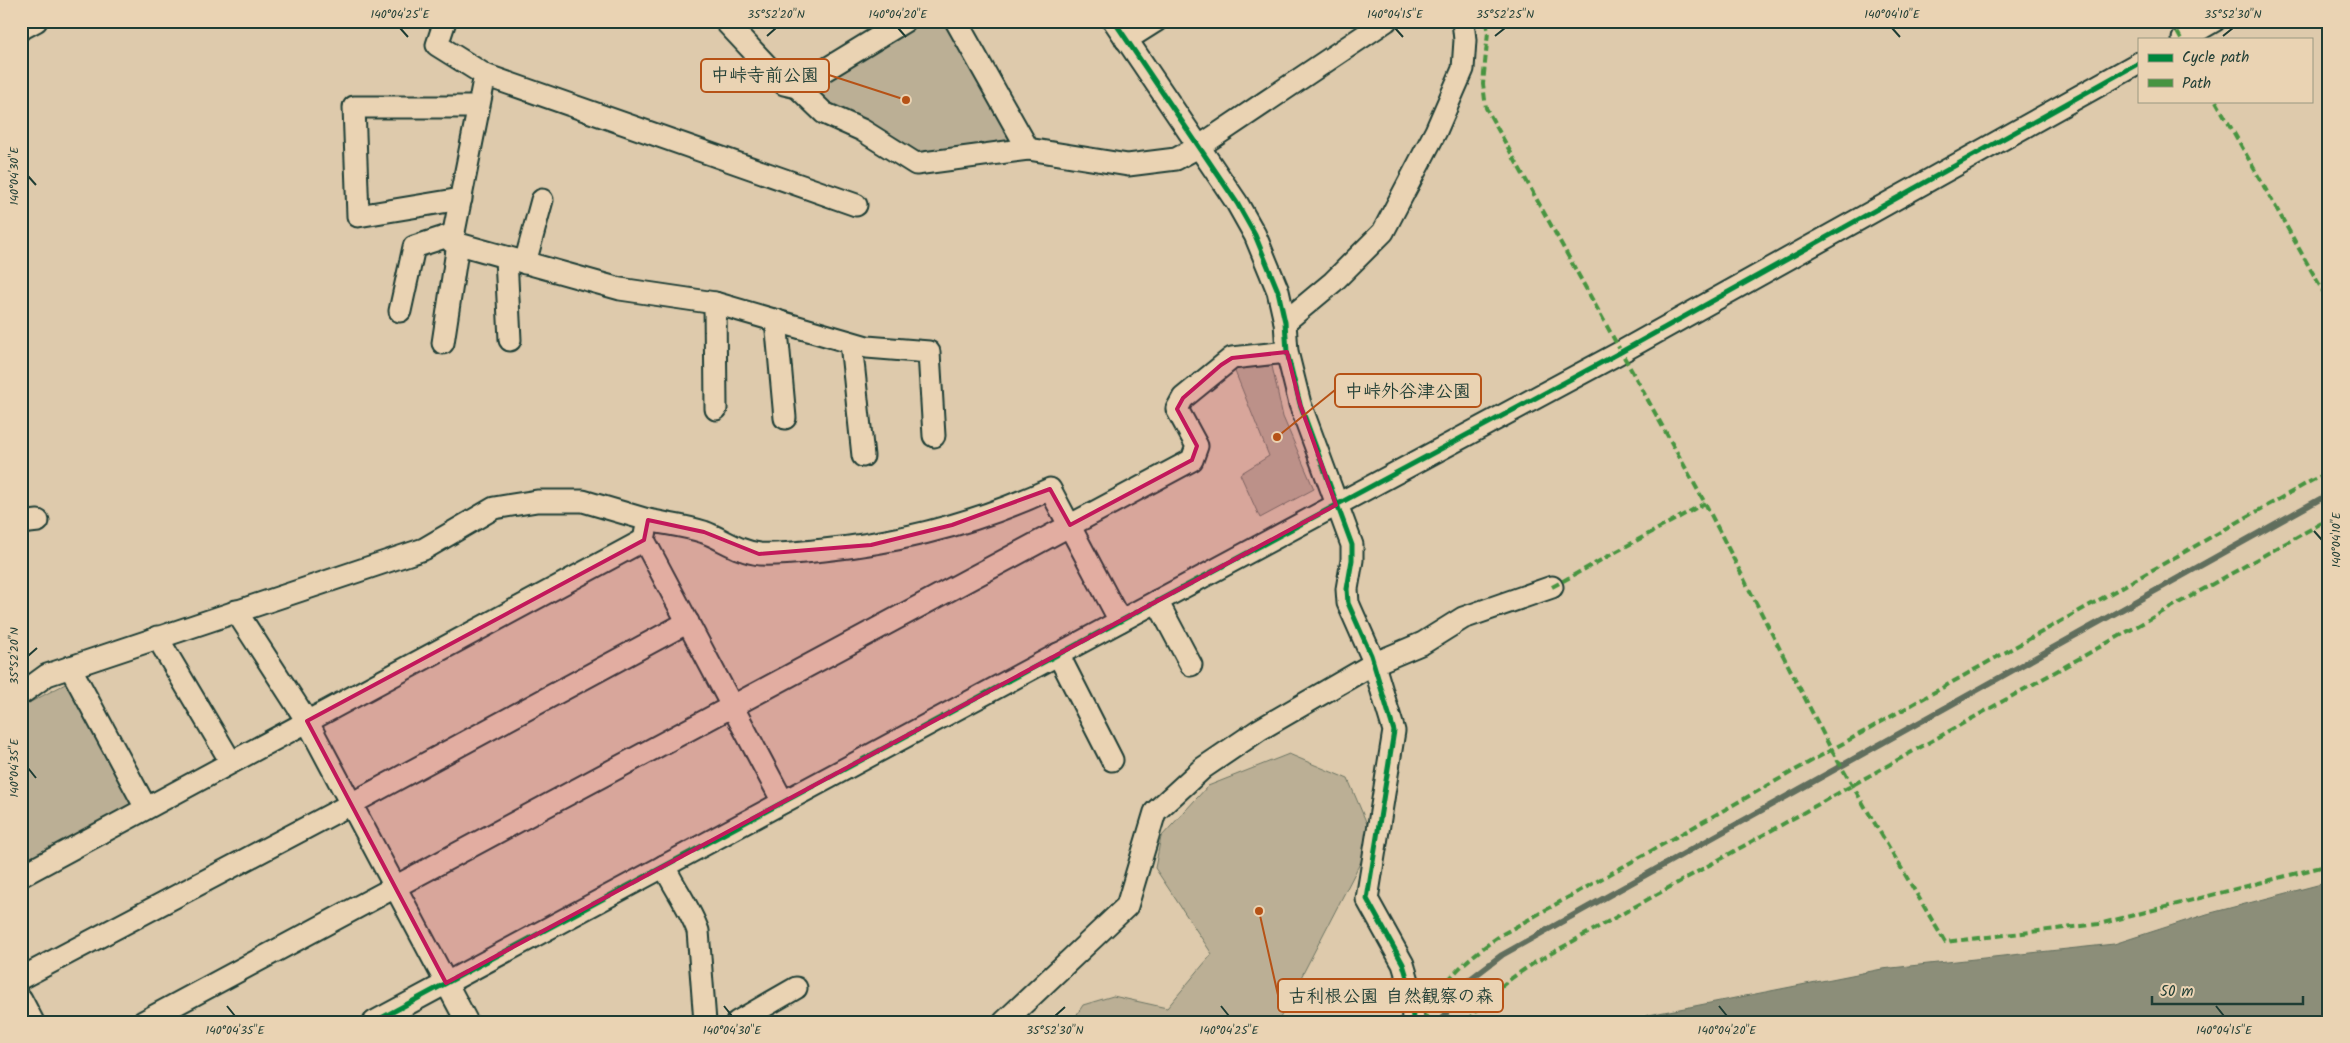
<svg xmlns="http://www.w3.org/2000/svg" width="2350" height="1043" font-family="Kalam,'Klee One',sans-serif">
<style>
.green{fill:#bbaf95;stroke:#6d7664}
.water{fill:#8c8e79;stroke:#606e5d}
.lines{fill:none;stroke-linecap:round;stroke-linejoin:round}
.stream{stroke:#606e5d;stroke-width:6}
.minor-casing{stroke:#1f3d34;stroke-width:25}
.minor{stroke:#ead3b3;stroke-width:21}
.quiet{stroke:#479441;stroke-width:4;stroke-dasharray:8 4;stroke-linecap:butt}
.cycleway-casing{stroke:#ead3b3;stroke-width:8}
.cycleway{stroke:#00873e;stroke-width:5}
.marked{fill:#c2185b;fill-opacity:0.2;stroke:#c2185b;stroke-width:4;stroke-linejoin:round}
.ticks{fill:none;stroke:#1f3d34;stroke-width:2}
.leader{fill:none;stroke:#b65216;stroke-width:2}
.callout-dot{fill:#b65216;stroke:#ead3b3;stroke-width:2}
.callout{fill:#ead3b3;stroke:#b65216;stroke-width:2}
.callout-label{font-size:18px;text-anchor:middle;font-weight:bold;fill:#1f3d34}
.neatline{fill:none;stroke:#1f3d34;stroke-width:2}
.ticks-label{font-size:12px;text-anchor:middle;fill:#1f3d34}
</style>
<rect width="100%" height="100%" fill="#decaac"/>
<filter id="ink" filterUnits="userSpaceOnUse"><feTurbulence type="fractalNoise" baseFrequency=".02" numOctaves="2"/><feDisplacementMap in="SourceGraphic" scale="10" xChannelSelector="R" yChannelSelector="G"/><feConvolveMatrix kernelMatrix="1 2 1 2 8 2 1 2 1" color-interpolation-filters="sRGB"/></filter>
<g filter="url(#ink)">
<g class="green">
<polygon points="905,21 956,21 1028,149 916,164 797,87"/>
<polygon points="1272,366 1283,417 1314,489 1260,518 1240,474 1269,456 1234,369"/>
<polygon points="75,679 146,808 21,876 21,707"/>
<polygon points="1289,754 1348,779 1373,838 1278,1022 1072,1022 1083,1005 1113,996 1167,1008 1212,954 1155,868 1161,837 1208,786"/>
</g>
<polygon class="water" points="2329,882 2329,1022 1628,1022 1649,1015 1882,969 2114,944 2207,914"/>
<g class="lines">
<polyline class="stream" points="1441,1022 1464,984 1502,955 2329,494"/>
<defs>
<g id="minor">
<polyline points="445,21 437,45 485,75 452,242 620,289 715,303 867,347 929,352 934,436"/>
<polyline points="725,21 784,84 797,87 905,21"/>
<polyline points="956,21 1028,149 1128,165 1176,159 1200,146 1386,21"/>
<polyline points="1114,21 1237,203 1255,235 1278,291 1285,322 1287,352 1300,404 1352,545 1352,560 1347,589 1348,603 1371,655 1394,731 1367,899 1403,964 1412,994 1413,1022"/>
<polyline points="21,29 36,21"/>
<polyline points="2183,39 2214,21"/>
<polyline points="1126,40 1156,21"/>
<polyline points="485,75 856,205"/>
<polyline points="797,87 824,113 862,130 916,164 1028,149"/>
<polyline points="461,199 358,216 354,107 478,107"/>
<polyline points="506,258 510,340"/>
<polyline points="525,263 542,200"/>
<polyline points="715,303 716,409"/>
<polyline points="400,311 414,247 454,234"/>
<polyline points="776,320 785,418"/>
<polyline points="1285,322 1333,282 1383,232 1436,131 1463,69 1465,40 1463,21"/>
<polyline points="443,343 458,244"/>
<polyline points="851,343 863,456"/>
<path d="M648,520c18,4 38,6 56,12 19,7 35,20 56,22 21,1 43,-2 64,-4 78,-8 155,-28 226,-61l70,132"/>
<polyline points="21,523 38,521"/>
<polyline points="1157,601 1191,665"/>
<polyline points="236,611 307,721 467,1022"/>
<polyline points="157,637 231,762"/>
<polyline points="1058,654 1112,760"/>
<polyline points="70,667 146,808"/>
<polyline points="21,694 47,675 424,549 494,508 537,501 583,501 648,520 644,540"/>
<path d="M664,866c10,21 27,44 34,65l7,91"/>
<polyline points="21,876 644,540 783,802"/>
<polyline points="21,978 351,804 688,622"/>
<polyline points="21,999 33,1022"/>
<polyline points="143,1022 1192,460 1197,446 1177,409 1183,398 1232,358 1287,352"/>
<polyline points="374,1022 1621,352 2139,63"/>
<polyline points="737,1022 796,988"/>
<polyline points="1004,1022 1127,906 1155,812 1203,768 1259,730 1373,664 1423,643 1463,618 1552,587"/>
</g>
</defs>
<use href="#minor" class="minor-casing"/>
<use href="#minor" class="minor"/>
<g class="quiet">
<polyline points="1486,21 1488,32 1483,84 1486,108 1705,503 1832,751 1945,942 2099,924 2329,865"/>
<polyline points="2171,21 2181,39"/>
<polyline points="2216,101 2329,302"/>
<polyline points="1552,587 1705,503"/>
<path d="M1423,1022c19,-42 41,-61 78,-87l828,-464"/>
<path d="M1467,1022c19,-26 41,-42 67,-59l795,-444"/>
</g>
<defs>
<g id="cycleway">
<polyline points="1114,21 1237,203 1255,235 1278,291 1285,322 1287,352 1300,404 1352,545 1352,560 1347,589 1348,603 1371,655 1394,731 1367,899 1403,964 1412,994 1413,1022"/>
<polyline points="374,1022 1621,352 2139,63"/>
</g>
</defs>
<use href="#cycleway" class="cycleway-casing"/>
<use href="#cycleway" class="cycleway"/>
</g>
</g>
<path class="marked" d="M1287,352l13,52 36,101 -890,478 -139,-262 337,-181 4,-20 56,12 55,22 112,-9 81,-20 98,-36 20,36 122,-65 5,-14 -20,-37 6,-11 38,-33 11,-7z"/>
<path class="ticks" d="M400,28l8,9M898,28l8,9M1395,28l8,9M1892,28l8,9M767,36l9,-8M1495,36l10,-8M2223,36l10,-8M28,176l8,9M2314,531l8,9M28,656l9,-8M28,768l8,10M227,1006l8,10M724,1006l8,10M1221,1006l8,10M1719,1006l8,10M2216,1006l8,10M1055,1016l10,-9"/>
<path class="leader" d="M906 100L829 75M1277 437L1335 390M1259 911L1278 995"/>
<g class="callout-dot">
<circle cx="906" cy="100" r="5"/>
<circle cx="1277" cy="437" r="5"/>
<circle cx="1259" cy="911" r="5"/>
</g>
<g class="callout">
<rect x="701" y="59" width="128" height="33" rx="5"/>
<rect x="1335" y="374" width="146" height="33" rx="5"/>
<rect x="1278" y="979" width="225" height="33" rx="5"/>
</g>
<g class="callout-label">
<text x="765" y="81">中峠寺前公園</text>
<text x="1408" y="397">中峠外谷津公園</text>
<text x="1391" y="1002">古利根公園 自然観察の森</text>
</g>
<rect width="2350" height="1043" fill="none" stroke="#ead3b3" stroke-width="55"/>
<rect x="2138" y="38" width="175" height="65" fill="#ead3b3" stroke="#999780"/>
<rect x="2148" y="54" width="25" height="8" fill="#00873e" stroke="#999780"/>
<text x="2182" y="62" font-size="15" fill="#1f3d34">Cycle path</text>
<rect x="2148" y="79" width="25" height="8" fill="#479441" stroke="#999780"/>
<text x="2182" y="88" font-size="15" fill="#1f3d34">Path</text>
<path d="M2152 996v8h151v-8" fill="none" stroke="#1f3d34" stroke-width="2.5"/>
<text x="2160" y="996" font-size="15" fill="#1f3d34" stroke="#ead3b3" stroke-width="4" paint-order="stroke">50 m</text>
<rect x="28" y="28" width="2294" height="988" class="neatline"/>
<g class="ticks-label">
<text x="400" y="18">140°04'25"E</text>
<text x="776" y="18">35°52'20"N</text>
<text x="898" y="18">140°04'20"E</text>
<text x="1395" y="18">140°04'15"E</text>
<text x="1505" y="18">35°52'25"N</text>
<text x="1892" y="18">140°04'10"E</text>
<text x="2233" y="18">35°52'30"N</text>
<text transform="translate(14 176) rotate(-90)" y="4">140°04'30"E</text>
<text transform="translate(2336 540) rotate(-90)" y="4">140°04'10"E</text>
<text transform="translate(14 656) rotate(-90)" y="4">35°52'20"N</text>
<text transform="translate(14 768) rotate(-90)" y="4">140°04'35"E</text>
<text x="235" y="1034">140°04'35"E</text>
<text x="732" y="1034">140°04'30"E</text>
<text x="1055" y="1034">35°52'30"N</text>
<text x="1229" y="1034">140°04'25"E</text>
<text x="1727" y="1034">140°04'20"E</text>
<text x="2224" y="1034">140°04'15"E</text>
</g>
</svg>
